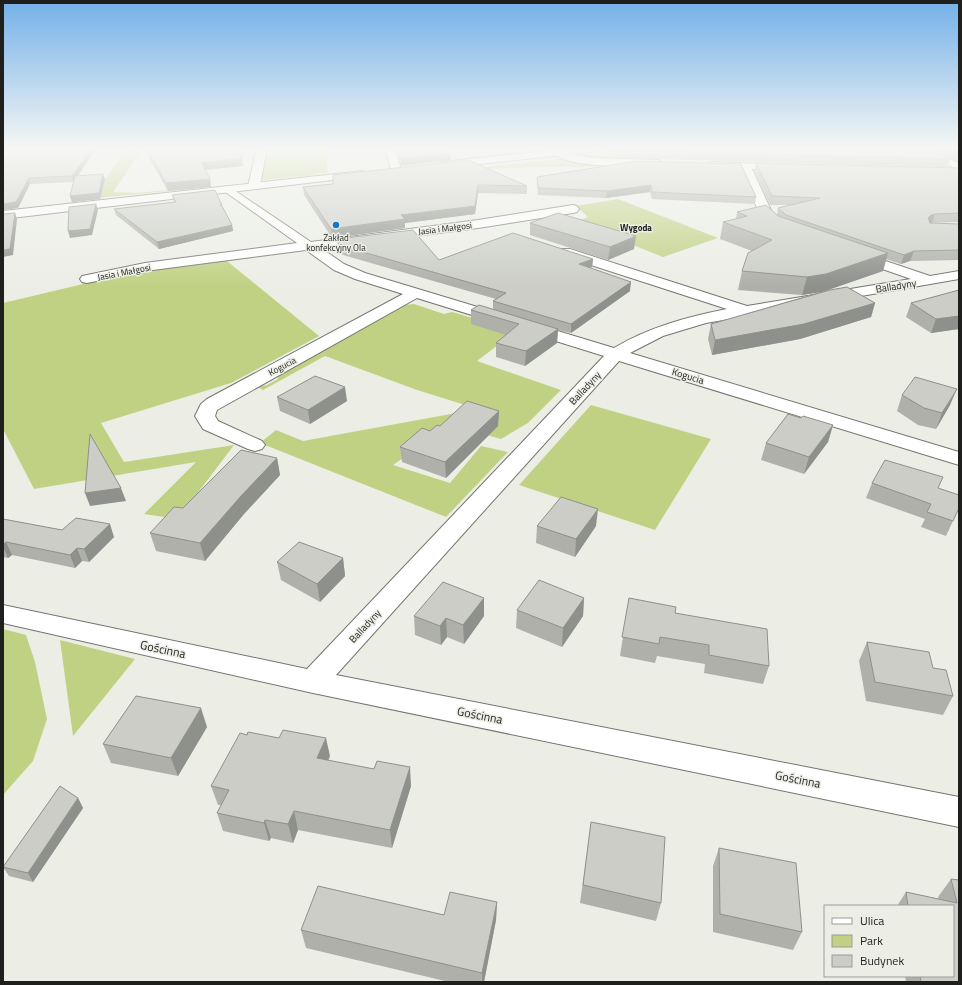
<svg xmlns="http://www.w3.org/2000/svg" width="962" height="985" font-family="'Titillium Web',sans-serif">
<style>
.green{fill:#c1d184}
.lines{fill:none;stroke-linecap:round;stroke-linejoin:round}
.minor-casing{stroke:#74756f;stroke-width:2}
.secondary-casing{stroke:#74756f;stroke-width:2}
.minor{fill:#fff;fill-rule:evenodd}
.secondary{fill:#fff;fill-rule:evenodd}
.wall{fill:#afb0aa}
.shaded-wall{fill:#8e908b}
.building{fill:#cbcdc6;stroke:#8e908b}
.poi-dot{fill:#1779c5;stroke:#eceee6;stroke-width:1.5}
.labels{text-anchor:middle;dominant-baseline:central;stroke-width:3;stroke-linejoin:round;paint-order:stroke}
.far-neighbourhood-label{font-size:9px;font-weight:bold;fill:#1f201d;stroke:#eceee6}
.far-street-label{font-size:9px;fill:#1f201d;stroke:#eceee6}
.far-poi-label{font-size:9px;fill:#1f201d;stroke:#eceee6}
.street-label{font-size:10px;fill:#1f201d;stroke:#eceee6}
.near-street-label{font-size:12px;fill:#1f201d;stroke:#eceee6}
</style>
<rect width="100%" height="100%" fill="#eceee6"/>
<g class="green">
<polygon points="128,148 143,148 113,192 137,193 168,190 169,191 86,199 105,179"/>
<polygon points="328,148 327,170 329,173 318,173 307,176 261,180 267,152 269,150"/>
<polygon points="636,149 636,154 645,159 598,159 580,156"/>
<polygon points="557,159 589,162 594,167 534,167 446,171"/>
<polygon points="618,199 718,238 663,257 575,222 588,217 576,206"/>
<polygon points="250,255 252,258 227,261 319,336 231,383 101,423 124,462 234,445 178,519 144,514 196,462 34,489 3,429 3,303 83,284 78,277 85,281 145,269"/>
<polygon points="414,304 444,314 452,312 527,334 514,333 477,361 561,390 528,423 501,439 451,425 393,465 450,483 481,446 508,452 446,517 260,443 276,430 303,441 478,409 417,390 325,356 263,390 258,387 267,385 278,379 278,376 404,305"/>
<polygon points="591,405 711,439 655,530 519,485"/>
<polygon points="3,629 26,635 35,662 47,719 33,761 3,795"/>
<polygon points="60,640 135,659 73,736"/>
</g>
<g class="lines">
<defs>
<g id="minor">
<polygon points="257,148 267,148 260,186 254,189 248,186"/>
<polygon points="385,148 395,148 401,170 400,172 392,172 391,170"/>
<polygon points="919,148 931,148 959,164 959,171"/>
<path d="M557,149l15,5 21,4 65,2 5,3 -5,3c-22,0 -92,3 -106,-14l2,-2z"/>
<path d="M712,162l78,3 1,2 -5,3 -34,-1 23,50 11,9 -2,3c-21,5 -36,-46 -43,-62l-33,-2 -1,-2 1,-2z"/>
<path d="M228,186l83,56 167,-22 95,-15 4,1 2,3 -2,3 -4,1 -95,15 -157,20 23,16 21,9 249,75c35,-21 73,-31 113,-39l-167,-54 -2,-3 2,-3h10l177,57 164,-27 -60,-21 -2,-3 2,-3 5,-1 74,25 29,-5v8l-253,44 -43,13 -33,17 329,99v13l-340,-104 -283,314 623,122v30l-646,-134 -310,-70v-18l304,64 297,-313 -187,-58 -200,112 -2,6 3,5 44,20 3,4 -3,4 -7,2 -7,-2 -45,-20 -8,-13 6,-12 6,-5 196,-105 -48,-15 -21,-9 -28,-20 -161,21 -58,12 -5,-1 -2,-3 2,-3 5,-1 58,-12 152,-20 -73,-52 -2,-2 2,-2z"/>
</g>
<g id="secondary">
<polygon points="575,148 605,148 600,151 442,168 437,165 442,162"/>
<polygon points="363,171 368,174 367,176 3,219 3,211"/>
</g>
</defs>
<use href="#minor" class="minor-casing"/>
<use href="#secondary" class="secondary-casing"/>
<use href="#minor" class="minor"/>
<use href="#secondary" class="secondary"/>
</g>
<g class="wall">
<polygon points="97,148 78,176 105,179 100,199 72,202 70,196 74,181 73,182 30,184 18,208 3,210 3,150"/>
<polygon points="397,148 439,148 451,160 401,166 397,151"/>
<polygon points="605,148 931,148 950,159 947,167 621,158 605,150"/>
<polygon points="933,148 959,148 959,163"/>
<polygon points="148,152 243,166 205,170 211,187 168,191 150,160"/>
<polygon points="637,161 756,197 755,204 652,199 650,192 606,198 538,195 537,177"/>
<polygon points="756,163 959,168 959,222 931,223 959,224 959,260 910,261 901,264 886,259 883,271 825,291 875,303 871,317 800,339 712,355 708,339 711,324 820,292 802,295 738,290 742,271 752,251 720,239 723,222 736,219 737,212 777,214 778,208 790,205 770,205 754,171"/>
<polygon points="333,184 527,186 527,194 478,193 475,214 405,223 405,228 332,238 304,195 303,187"/>
<polygon points="172,195 222,205 232,225 233,231 159,249 116,215 114,209 174,202"/>
<polygon points="530,223 634,249 608,260 530,235"/>
<polygon points="337,239 439,260 593,259 592,267 590,268 630,291 571,333 558,330 557,343 525,366 496,357 496,343 506,335 471,324 471,310 493,309 493,301 496,299 343,255 338,247"/>
<polygon points="959,290 959,329 931,333 906,317 911,303"/>
<polygon points="902,395 950,405 936,429 918,425 897,411"/>
<polygon points="277,397 347,401 310,424 280,411"/>
<polygon points="499,411 498,426 446,478 402,462 400,447 430,431 440,426"/>
<polygon points="833,425 828,442 804,474 761,460 766,443"/>
<polygon points="277,458 280,475 244,514 205,561 156,551 150,533 183,508"/>
<polygon points="872,483 938,489 959,508 946,536 921,527 925,519 866,498"/>
<polygon points="3,519 62,530 114,537 89,562 82,561 75,568 12,555 8,558 3,557"/>
<polygon points="537,526 596,526 575,557 536,543"/>
<polygon points="343,558 345,576 320,602 281,580 277,562"/>
<polygon points="484,598 484,616 464,644 447,637 441,645 415,635 414,616"/>
<polygon points="584,598 583,616 562,647 516,628 517,610"/>
<polygon points="629,598 675,613 769,666 763,684 704,673 705,664 657,656 655,663 620,656"/>
<polygon points="867,642 953,696 943,715 866,701 859,661"/>
<polygon points="207,727 178,776 111,763 103,744"/>
<polygon points="330,756 328,760 411,786 392,848 298,830 293,843 271,838 269,841 223,831 217,813 221,805 218,805 211,786"/>
<polygon points="78,798 83,808 33,882 9,876 3,867"/>
<polygon points="591,822 661,903 656,921 580,903"/>
<polygon points="719,848 802,932 793,950 713,932 713,866"/>
<polygon points="951,879 959,880 959,982 906,982 905,976 953,976 953,906 897,906 906,892 939,899 938,897"/>
<polygon points="497,902 496,920 484,982 449,982 306,948 301,930 444,915"/>
</g>
<g class="shaded-wall">
<polygon points="92,148 97,148 73,182 72,176"/>
<polygon points="451,153 451,160 401,166 401,158"/>
<polygon points="242,158 243,166 203,170 202,163"/>
<polygon points="103,174 105,179 100,199 72,202 70,196"/>
<polygon points="29,178 30,184 18,208 3,210 3,204"/>
<polygon points="210,179 211,187 168,191 166,183"/>
<polygon points="478,185 478,193 475,214 405,223 405,228 332,238 331,229"/>
<polygon points="651,185 650,192 606,198 607,191"/>
<polygon points="96,204 98,210 92,235 70,238 68,231"/>
<polygon points="15,213 17,219 13,255 3,257 3,250"/>
<polygon points="935,214 932,223 928,224 928,218 931,215"/>
<polygon points="232,225 233,231 159,249 157,242"/>
<polygon points="636,236 634,249 608,260 610,247"/>
<polygon points="914,251 910,261 901,264 904,255"/>
<polygon points="888,253 883,271 822,292 802,295 807,277"/>
<polygon points="593,259 592,267 579,273 579,264"/>
<polygon points="631,282 630,291 571,333 571,324"/>
<polygon points="875,303 871,317 800,339 712,355 715,340"/>
<polygon points="959,316 959,329 931,333 936,319"/>
<polygon points="558,329 557,343 525,366 526,351"/>
<polygon points="345,387 347,401 310,424 308,410"/>
<polygon points="957,389 950,405 936,429 942,413"/>
<polygon points="499,411 498,426 446,478 445,462"/>
<polygon points="833,425 828,442 804,474 809,457"/>
<polygon points="277,458 280,475 244,514 205,561 200,543 241,496"/>
<polygon points="121,488 126,501 90,506 85,493"/>
<polygon points="598,509 596,526 575,557 576,539"/>
<polygon points="110,524 114,537 89,562 84,549"/>
<polygon points="6,542 12,555 8,558 3,547 3,545"/>
<polygon points="77,548 82,561 75,568 70,555"/>
<polygon points="343,558 345,576 320,602 317,584"/>
<polygon points="484,598 484,616 464,644 463,625"/>
<polygon points="584,598 583,616 562,647 563,628"/>
<polygon points="446,618 447,637 441,645 440,626"/>
<polygon points="201,708 207,727 178,776 171,758"/>
<polygon points="326,738 330,756 321,777 317,758"/>
<polygon points="410,767 411,786 392,848 390,830"/>
<polygon points="78,798 83,808 33,882 28,873"/>
<polygon points="294,811 298,830 293,843 288,824"/>
<polygon points="265,820 271,838 269,841 264,823"/>
<polygon points="497,902 496,920 484,982 482,982 482,973"/>
</g>
<g class="building">
<polygon points="14,148 92,148 72,176 29,178 16,202 3,204 3,150 9,149"/>
<polygon points="171,148 233,148 242,158 202,163 210,179 166,183 148,152 171,150"/>
<polygon points="398,148 439,148 451,153 401,158"/>
<polygon points="618,148 931,148 950,159 622,150"/>
<polygon points="948,148 959,148 959,154"/>
<polygon points="468,160 527,186 478,185 475,206 401,215 405,219 331,229 303,187 333,184 333,175"/>
<polygon points="637,161 741,164 756,197 652,192 651,185 607,191 538,188 537,177"/>
<polygon points="756,163 959,168 959,213 935,214 931,215 928,218 930,223 959,224 959,250 914,251 904,255 786,215 778,208 820,198 772,196"/>
<polygon points="103,174 99,193 70,196 75,176"/>
<polygon points="215,190 222,205 220,205 223,208 232,225 157,242 114,209 176,202 172,195"/>
<polygon points="96,204 90,229 68,231 69,207"/>
<polygon points="766,205 778,216 888,253 826,274 807,277 742,271 748,253 772,240 723,222 747,216 737,212"/>
<polygon points="15,213 10,249 3,250 3,214"/>
<polygon points="558,213 636,236 610,247 530,223"/>
<polygon points="413,230 439,260 513,233 593,259 579,264 631,282 571,324 493,301 506,293 342,246 337,239"/>
<polygon points="847,287 875,303 804,324 715,340 711,324 830,290"/>
<polygon points="959,290 959,316 936,319 911,303"/>
<polygon points="479,305 558,329 526,351 496,343 519,324 471,310"/>
<polygon points="315,376 345,387 308,410 277,397"/>
<polygon points="915,377 957,389 942,413 924,408 902,395"/>
<polygon points="467,401 499,411 445,462 400,447 422,428 430,431 437,425 440,426"/>
<polygon points="788,414 801,418 803,416 833,425 809,457 766,443"/>
<polygon points="90,434 121,488 85,493"/>
<polygon points="241,450 277,458 241,496 200,543 150,533 174,507 183,508"/>
<polygon points="885,460 943,477 938,488 959,495 959,508 953,521 927,512 931,504 872,483"/>
<polygon points="561,497 598,509 576,539 537,526"/>
<polygon points="76,518 110,524 84,549 77,548 70,555 6,542 3,545 3,519 62,530"/>
<polygon points="299,542 343,558 317,584 277,562"/>
<polygon points="539,580 584,598 563,628 517,610"/>
<polygon points="443,582 484,598 463,625 446,618 440,626 414,616"/>
<polygon points="629,598 676,607 675,613 767,629 769,666 709,655 709,645 660,637 659,644 622,637"/>
<polygon points="867,642 929,652 933,668 946,670 953,696 875,682"/>
<polygon points="136,696 201,708 171,758 103,744"/>
<polygon points="283,730 326,738 317,758 374,769 377,761 410,767 390,830 294,811 288,824 265,820 264,823 217,813 229,790 211,786 240,733 247,735 248,732 279,738"/>
<polygon points="60,786 78,798 28,873 3,867"/>
<polygon points="591,822 665,837 661,903 583,885"/>
<polygon points="719,848 796,863 802,932 720,914"/>
<polygon points="951,879 959,880 959,982 921,982 920,976 953,976 953,906 908,906 906,892 957,903"/>
<polygon points="318,886 444,915 450,892 497,902 482,973 301,930"/>
</g>
<linearGradient id="sky" x2="0" y2="1"><stop stop-color="#73b0e8"/><stop offset="0.52" stop-color="#f6f7f4"/><stop offset="1" stop-color="#f6f7f4" stop-opacity="0"/></linearGradient>
<rect width="962" height="286" fill="url(#sky)"/>
<circle class="poi-dot" cx="336" cy="225" r="4"/>
<g class="labels">
<g class="far-neighbourhood-label">
<text x="636" y="227">Wygoda</text>
</g>
<g class="far-street-label">
<text transform="translate(445 228) rotate(-7)">Jasia i Małgosi</text>
<text transform="translate(124 272) rotate(-11)">Jasia i Małgosi</text>
<text transform="translate(282 366) rotate(-28)">Kogucia</text>
</g>
<g class="far-poi-label">
<text x="336" y="237">Zakład<tspan x="336" dy="10">konfekcyjny Ola</tspan></text>
</g>
<g class="street-label">
<text transform="translate(896 286) rotate(-9)">Balladyny</text>
<text transform="translate(688 376) rotate(17)">Kogucia</text>
<text transform="translate(585 388) rotate(-47)">Balladyny</text>
<text transform="translate(365 626) rotate(-47)">Balladyny</text>
</g>
<g class="near-street-label">
<text transform="translate(163 649) rotate(12)">Gościnna</text>
<text transform="translate(480 715) rotate(11)">Gościnna</text>
<text transform="translate(798 779) rotate(11)">Gościnna</text>
</g>
</g>
<rect width="962" height="985" fill="none" stroke="#1f201d" stroke-width="8"/>
<rect x="824" y="905" width="130" height="72" fill="#eceee6" stroke="#9a9c96"/>
<rect x="832" y="918" width="20" height="6" fill="#ffffff" stroke="#9a9c96"/>
<text x="860" y="925" font-size="12" fill="#1f201d">Ulica</text>
<rect x="832" y="935" width="20" height="12" fill="#c1d184" stroke="#9a9c96"/>
<text x="860" y="945" font-size="12" fill="#1f201d">Park</text>
<rect x="832" y="955" width="20" height="12" fill="#cbcdc6" stroke="#9a9c96"/>
<text x="860" y="965" font-size="12" fill="#1f201d">Budynek</text>
</svg>
